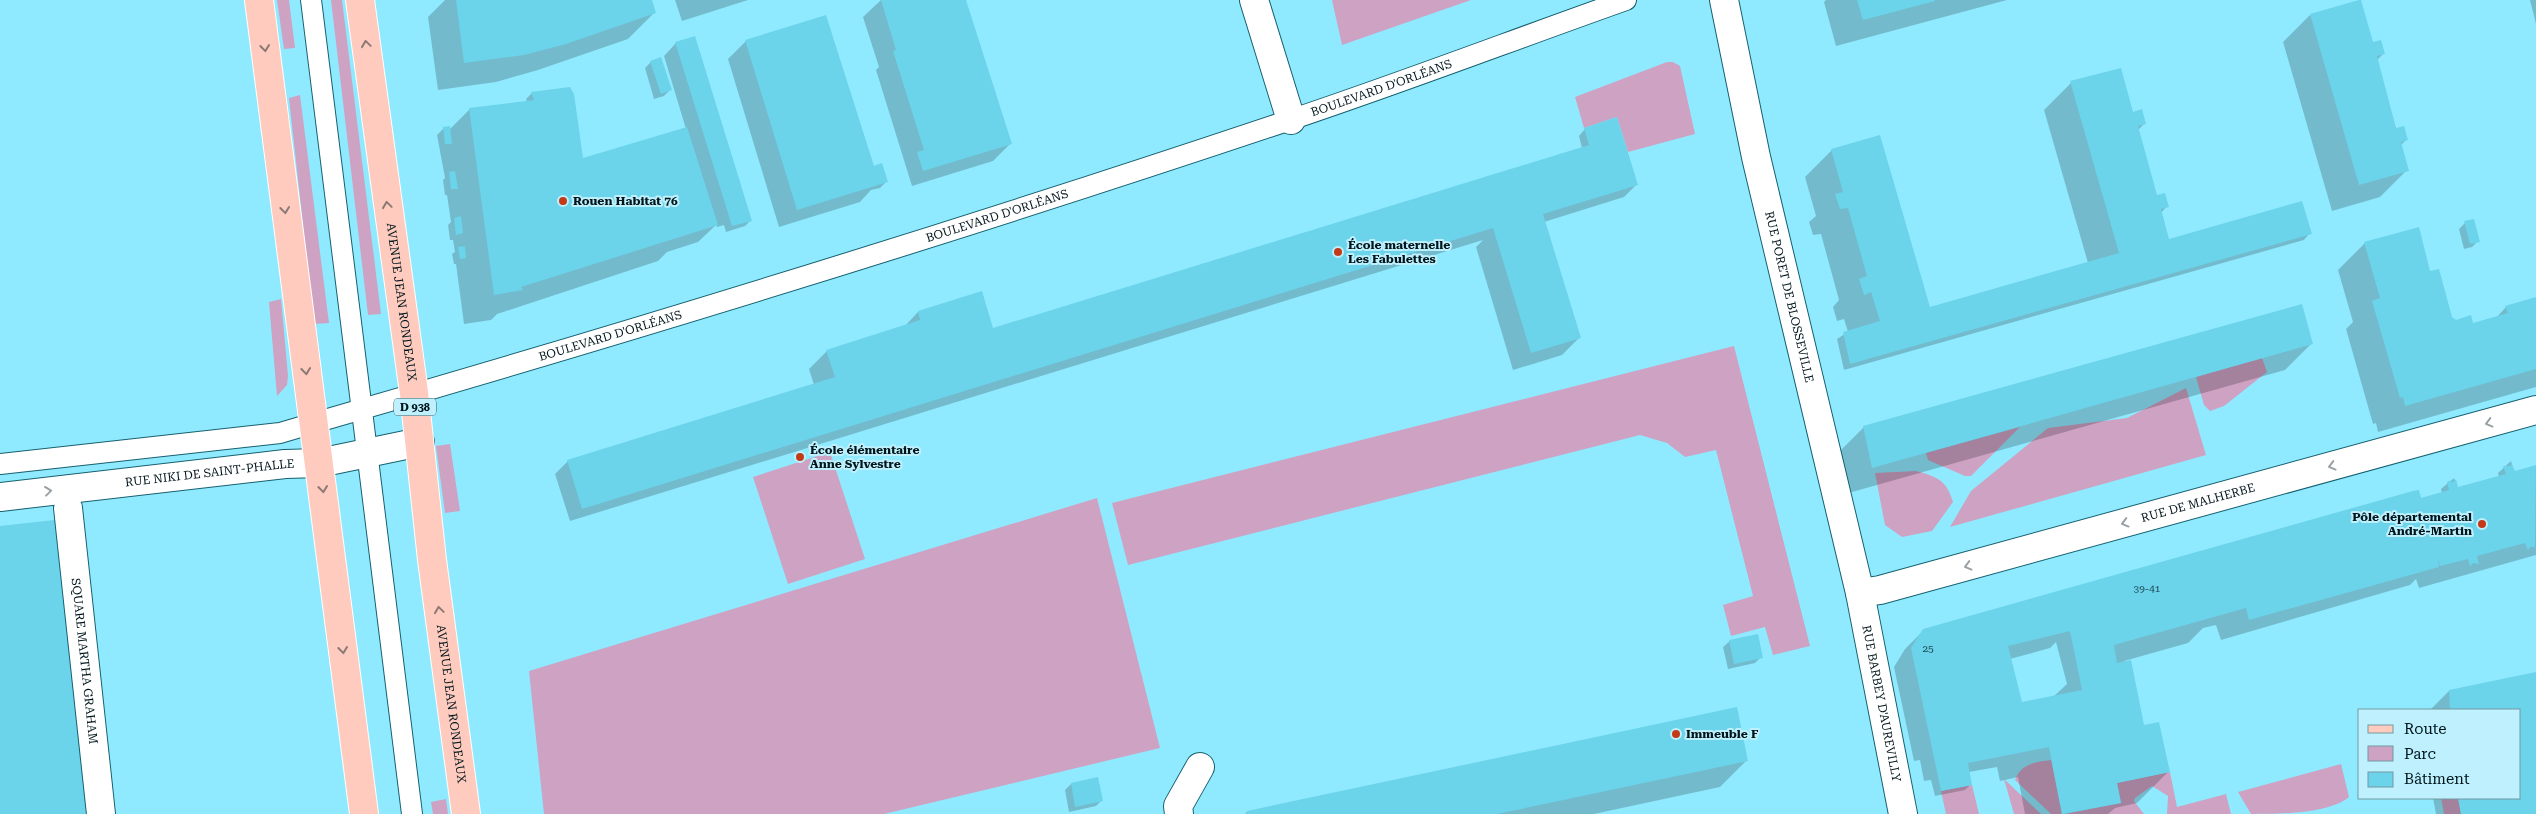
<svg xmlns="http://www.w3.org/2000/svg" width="2536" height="814" font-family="'Roboto Serif',serif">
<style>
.green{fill:#cda2c3}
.shadow{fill:#0003;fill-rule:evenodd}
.building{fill:#6bd3ea;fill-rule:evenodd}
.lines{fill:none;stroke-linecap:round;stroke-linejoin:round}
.service-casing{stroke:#16606f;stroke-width:22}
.pedestrian-casing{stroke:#16606f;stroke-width:30}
.minor-casing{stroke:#16606f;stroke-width:30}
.primary-casing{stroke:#fff;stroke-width:30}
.service{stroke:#fff;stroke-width:20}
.pedestrian{stroke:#fff;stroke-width:28}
.minor{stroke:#fff;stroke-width:28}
.primary{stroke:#fecbbe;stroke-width:28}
.oneway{stroke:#8c7975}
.oneway2{stroke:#99a1a4}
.poi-dot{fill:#c33a16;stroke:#bef1fd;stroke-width:2}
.labels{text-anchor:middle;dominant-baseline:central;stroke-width:4;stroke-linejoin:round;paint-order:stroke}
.number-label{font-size:10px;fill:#1b444f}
.shield{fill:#bef1fd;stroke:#39575f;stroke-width:1}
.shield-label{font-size:11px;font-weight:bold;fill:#00151b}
.street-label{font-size:12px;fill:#00151b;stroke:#bef1fd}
.poi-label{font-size:12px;font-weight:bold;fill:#00151b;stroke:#bef1fd;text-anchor:start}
</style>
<rect width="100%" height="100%" fill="#90eaff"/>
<g class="green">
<polygon points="277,0 289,0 295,48 284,49"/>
<polygon points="331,0 342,0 381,314 368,315"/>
<polygon points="1332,0 1471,0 1342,45"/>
<polygon points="1667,62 1673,62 1680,66 1695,134 1628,152 1617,117 1584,128 1575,97"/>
<polygon points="300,95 329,323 314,324 289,98"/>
<polygon points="281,299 288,376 287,385 277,396 269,302"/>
<polygon points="1734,346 1810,646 1773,655 1765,627 1731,636 1723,605 1753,596 1716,450 1685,457 1667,443 1640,435 1128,565 1112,503"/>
<polygon points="2262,358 2267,372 2224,406 2210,411 2204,405 2196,377"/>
<polygon points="2186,388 2206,455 1950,527 1971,491 2048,428 2127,418"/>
<polygon points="2020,427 1971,476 1965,476 1928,460 1926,453"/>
<polygon points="450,444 460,511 445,513 436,446"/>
<polygon points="830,452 865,559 788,584 753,477"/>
<path d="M1916,471c21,6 30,8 37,31l-21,29 -30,6 -17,-12 -10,-52z"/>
<polygon points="1097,498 1160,748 884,814 544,814 529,671"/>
<path d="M2051,760l11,54h-11l-36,-34c6,-17 21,-18 36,-20z"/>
<path d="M2341,764l8,33c-20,17 -72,17 -98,17l-13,-22z"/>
<polygon points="2170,772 2177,807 2226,794 2231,814 2167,814 2168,796 2152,786 2135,798 2134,801 2144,814 2065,814 2121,803 2117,783"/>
<polygon points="2004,779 2041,814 2014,814"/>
<polygon points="1972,785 1979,814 1946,814 1941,791"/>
<polygon points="2441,798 2458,798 2461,814 2444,814"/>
<polygon points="446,799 448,814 433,814 431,802"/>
</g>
<g class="shadow">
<polygon points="445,0 651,0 655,12 628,39 538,70 496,82 438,90 428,17"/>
<polygon points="675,0 748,0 682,21"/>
<polygon points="881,0 965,0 1011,143 993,161 912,186 876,70 879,67 863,17"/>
<polygon points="1826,0 2007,0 1836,46 1824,2"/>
<polygon points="2530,0 2536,0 2536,24"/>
<polygon points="2310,15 2372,44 2383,54 2376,61 2396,129 2407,139 2400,146 2407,170 2380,197 2332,211 2283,42"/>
<polygon points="746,41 886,182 880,188 871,190 860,202 779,227 728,59"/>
<polygon points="676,43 751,220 745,226 726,232 724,225 717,227 716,225 698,242 667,252 658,261 497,314 491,320 464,324 456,264 454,264 452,254 455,252 453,240 450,240 448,225 451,222 447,195 445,195 443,180 445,178 437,135 444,128 449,130 470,109 527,102 526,99 532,93 582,160 686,129 664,56"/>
<polygon points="651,62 670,90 664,96 654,99 645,68"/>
<polygon points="2071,83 2132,113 2145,123 2138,130 2156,197 2167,206 2161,213 2164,242 2310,233 2304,240 1844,370 1837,339 1848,332 1844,319 1837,321 1833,307 1839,300 1821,234 1813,235 1809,222 1816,216 1805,177 1832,150 1925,310 2088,263 2044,110"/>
<polygon points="1585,129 1637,184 1624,197 1544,222 1580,337 1562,355 1513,370 1476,247 1483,240 570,521 555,474 568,461 814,385 809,369 827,351 904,327 918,312 989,331 1582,148 1579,136"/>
<polygon points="2465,223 2478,241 2472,247 2464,249 2459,229"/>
<polygon points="2365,243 2429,273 2451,318 2456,322 2472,324 2496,318 2506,307 2536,299 2536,387 2378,432 2376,423 2373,424 2346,329 2353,322 2338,270"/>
<polygon points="2312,343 2285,370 1845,494 1837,454 1864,427"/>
<path d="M2511,461l3,10 -3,3 25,-8v89l-117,33 -3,-9 -6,6 -189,55 -5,-15 -13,3 -15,15 -64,18 19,66 25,45 -31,31 -22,5 -7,6h-83l-7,-37 -18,4 -3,-14 -28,5 2,12 -6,6 -30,6 -4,-16 -7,1 -4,-21 -6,1 -20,-94 11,-18 18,-18 519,-138 -1,-4 13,-11 3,11 42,-12 -1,-4zM2056,642l11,42 -14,13 -33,8 -10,-46 40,-11z"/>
<polygon points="1730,641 1761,657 1755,663 1728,669 1723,647"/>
<polygon points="2536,673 2536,814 2436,814 2433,798 2520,798 2520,710 2430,710 2449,691"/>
<polygon points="1747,760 1720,787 1594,814 1245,814 1247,812"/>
<polygon points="1097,779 1102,800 1096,806 1069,812 1065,790 1071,784"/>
</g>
<g class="building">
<polygon points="456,0 652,0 656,13 566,44 524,55 464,63"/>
<polygon points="881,0 966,0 1012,144 923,171 917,152 924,150 893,51 896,50"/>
<polygon points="1857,0 1935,0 1935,1 1863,20"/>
<polygon points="2359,0 2361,0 2373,42 2381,40 2385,54 2377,56 2396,128 2404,126 2408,140 2401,142 2409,171 2359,185 2310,14"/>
<polygon points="826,15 874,166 882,163 888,182 797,210 745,40"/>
<polygon points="695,36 752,221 732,226 675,42"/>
<polygon points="661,57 672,90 661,94 650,61"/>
<polygon points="2121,68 2133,112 2142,109 2146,124 2138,126 2157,195 2165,193 2169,207 2161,209 2169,239 2302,201 2312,234 1850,364 1843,332 1880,321 1871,292 1864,295 1859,279 1867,276 1848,208 1840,209 1835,194 1843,192 1831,149 1880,135 1930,307 2119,253 2070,81"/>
<polygon points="570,87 574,94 583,158 687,127 718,225 521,287 523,290 494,295 469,108 534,100 531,92"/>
<polygon points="1617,117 1638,185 1543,214 1581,338 1531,353 1493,228 582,509 567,460 835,377 826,350 920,320 918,311 982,291 993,328 1589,145 1584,128"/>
<polygon points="450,126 452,144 445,144 443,127"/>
<polygon points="455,171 458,189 451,189 449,172"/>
<polygon points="461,216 463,233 456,235 454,218"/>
<polygon points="2474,219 2480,242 2470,244 2464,221"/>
<polygon points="2419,227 2430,271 2439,269 2452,317 2456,320 2471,315 2473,323 2508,313 2505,306 2536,297 2536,369 2405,406 2403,397 2400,398 2372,301 2380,298 2364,242"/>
<polygon points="465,246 466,258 460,259 458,247"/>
<polygon points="2302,304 2313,344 1872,468 1863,426"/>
<path d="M2511,463l4,8 21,-6 -1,82h-5l-2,3 -3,-7 -48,13 2,8 -6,-1 -3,3 -2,-7 -28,7 -2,-7 1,8 -190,53 -3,-12 -132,37 3,18 14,-3 13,65 15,-3 11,50 -53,11 4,20 -59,11 -13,-67 -81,16 4,22 -31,6 -30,-143 12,-19 490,-138 6,-1 2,8 28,-8 -2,-8 2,-1 4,1 3,-3 2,8 48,-13 -3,-8h8zM2070,631l12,59 -60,12 -14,-56z"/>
<polygon points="63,519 86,814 0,814 0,526"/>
<polygon points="1758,634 1763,658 1734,664 1729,640"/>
<polygon points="2536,672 2536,814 2461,814 2458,798 2520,798 2520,710 2450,710 2449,690"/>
<polygon points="1737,707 1748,761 1497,814 1247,814 1247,811"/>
<polygon points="1098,777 1103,801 1075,807 1071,783"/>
</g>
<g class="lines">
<defs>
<g id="service">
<polyline points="311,0 412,814"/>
<path id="s1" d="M0,464l280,-31 34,-10c326,-94 651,-194 973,-302 114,-38 226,-81 339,-121"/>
</g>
<g id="pedestrian">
<path id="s2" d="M68,508l33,306"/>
</g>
<g id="minor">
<polyline points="1254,0 1291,120"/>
<path id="s3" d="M1724,0l32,157 104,436 43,221"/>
<path id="s4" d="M0,497l285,-33 34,-1 101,-21"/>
<path id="s5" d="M1860,593l20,-3 656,-180"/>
<polyline points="1179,814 1178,806 1200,767"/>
</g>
<g id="primary">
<polyline points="259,0 364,814"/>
<path id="s6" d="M360,0l54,393 18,167 34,254"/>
</g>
</defs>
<use href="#service" class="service-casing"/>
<use href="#pedestrian" class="pedestrian-casing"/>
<use href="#minor" class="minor-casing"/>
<use href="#primary" class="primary-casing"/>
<use href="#service" class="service"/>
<use href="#pedestrian" class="pedestrian"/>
<use href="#minor" class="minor"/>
<use href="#primary" class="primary"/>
</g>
<defs><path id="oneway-chevron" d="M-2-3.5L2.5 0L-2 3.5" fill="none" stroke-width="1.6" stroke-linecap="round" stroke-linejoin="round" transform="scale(1.25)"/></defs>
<g class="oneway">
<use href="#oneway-chevron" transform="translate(366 44) rotate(-98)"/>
<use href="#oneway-chevron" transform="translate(265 48) rotate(83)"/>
<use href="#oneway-chevron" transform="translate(387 205) rotate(-98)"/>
<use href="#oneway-chevron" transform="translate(285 210) rotate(83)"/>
<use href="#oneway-chevron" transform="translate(306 371) rotate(84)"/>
<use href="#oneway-chevron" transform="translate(323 489) rotate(83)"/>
<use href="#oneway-chevron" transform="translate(439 610) rotate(-98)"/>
<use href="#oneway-chevron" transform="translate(343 650) rotate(83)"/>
</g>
<g class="oneway2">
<use href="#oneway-chevron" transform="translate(2489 423) rotate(165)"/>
<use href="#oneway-chevron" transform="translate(2332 466) rotate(165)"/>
<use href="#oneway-chevron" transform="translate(48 491) rotate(-7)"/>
<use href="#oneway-chevron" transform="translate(2125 523) rotate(165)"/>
<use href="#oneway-chevron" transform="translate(1968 566) rotate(165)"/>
</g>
<g class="poi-dot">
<circle cx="563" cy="201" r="5"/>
<circle cx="1338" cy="252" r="5"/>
<circle cx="800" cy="457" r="5"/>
<circle cx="2482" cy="524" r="5"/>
<circle cx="1676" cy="734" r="5"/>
</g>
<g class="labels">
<g class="number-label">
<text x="2147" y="588">39-41</text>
<text x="1928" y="648">25</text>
</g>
<rect class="shield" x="394" y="398.5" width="42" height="17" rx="4"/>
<g class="shield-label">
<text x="415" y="407">D 938</text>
</g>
<g class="street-label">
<text stroke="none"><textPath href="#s1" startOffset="1436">BOULEVARD D'ORLÉANS</textPath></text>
<text stroke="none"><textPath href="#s1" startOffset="1031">BOULEVARD D'ORLÉANS</textPath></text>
<text stroke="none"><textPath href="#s3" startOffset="304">RUE PORET DE BLOSSEVILLE</textPath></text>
<text stroke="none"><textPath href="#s6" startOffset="305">AVENUE JEAN RONDEAUX</textPath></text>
<text stroke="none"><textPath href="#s1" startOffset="626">BOULEVARD D'ORLÉANS</textPath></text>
<text stroke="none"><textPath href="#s4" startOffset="211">RUE NIKI DE SAINT-PHALLE</textPath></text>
<text stroke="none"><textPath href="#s5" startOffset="350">RUE DE MALHERBE</textPath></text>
<text stroke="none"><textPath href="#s2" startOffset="154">SQUARE MARTHA GRAHAM</textPath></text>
<text stroke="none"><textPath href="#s6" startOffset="710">AVENUE JEAN RONDEAUX</textPath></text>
<text stroke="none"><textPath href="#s3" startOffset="721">RUE BARBEY D'AUREVILLY</textPath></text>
</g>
<g class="poi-label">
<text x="573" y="201">Rouen Habitat 76</text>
<text x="1348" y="245">École maternelle<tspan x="1348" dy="14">Les Fabulettes</tspan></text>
<text x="810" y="450">École élémentaire<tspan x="810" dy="14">Anne Sylvestre</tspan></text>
<text x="2472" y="517" text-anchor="end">Pôle départemental<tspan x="2472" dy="14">André-Martin</tspan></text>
<text x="1686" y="734">Immeuble F</text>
</g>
</g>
<rect x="2358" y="709" width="162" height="90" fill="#bef1fd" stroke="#7299a3"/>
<rect x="2368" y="725" width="25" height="8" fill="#fecbbe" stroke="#7299a3"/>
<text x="2404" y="734" font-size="15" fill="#00151b">Route</text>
<rect x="2368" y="746" width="25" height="15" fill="#cda2c3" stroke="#7299a3"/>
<text x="2404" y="759" font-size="15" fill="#00151b">Parc</text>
<rect x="2368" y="772" width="25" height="15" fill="#6bd3ea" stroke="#7299a3"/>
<text x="2404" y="784" font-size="15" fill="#00151b">Bâtiment</text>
</svg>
